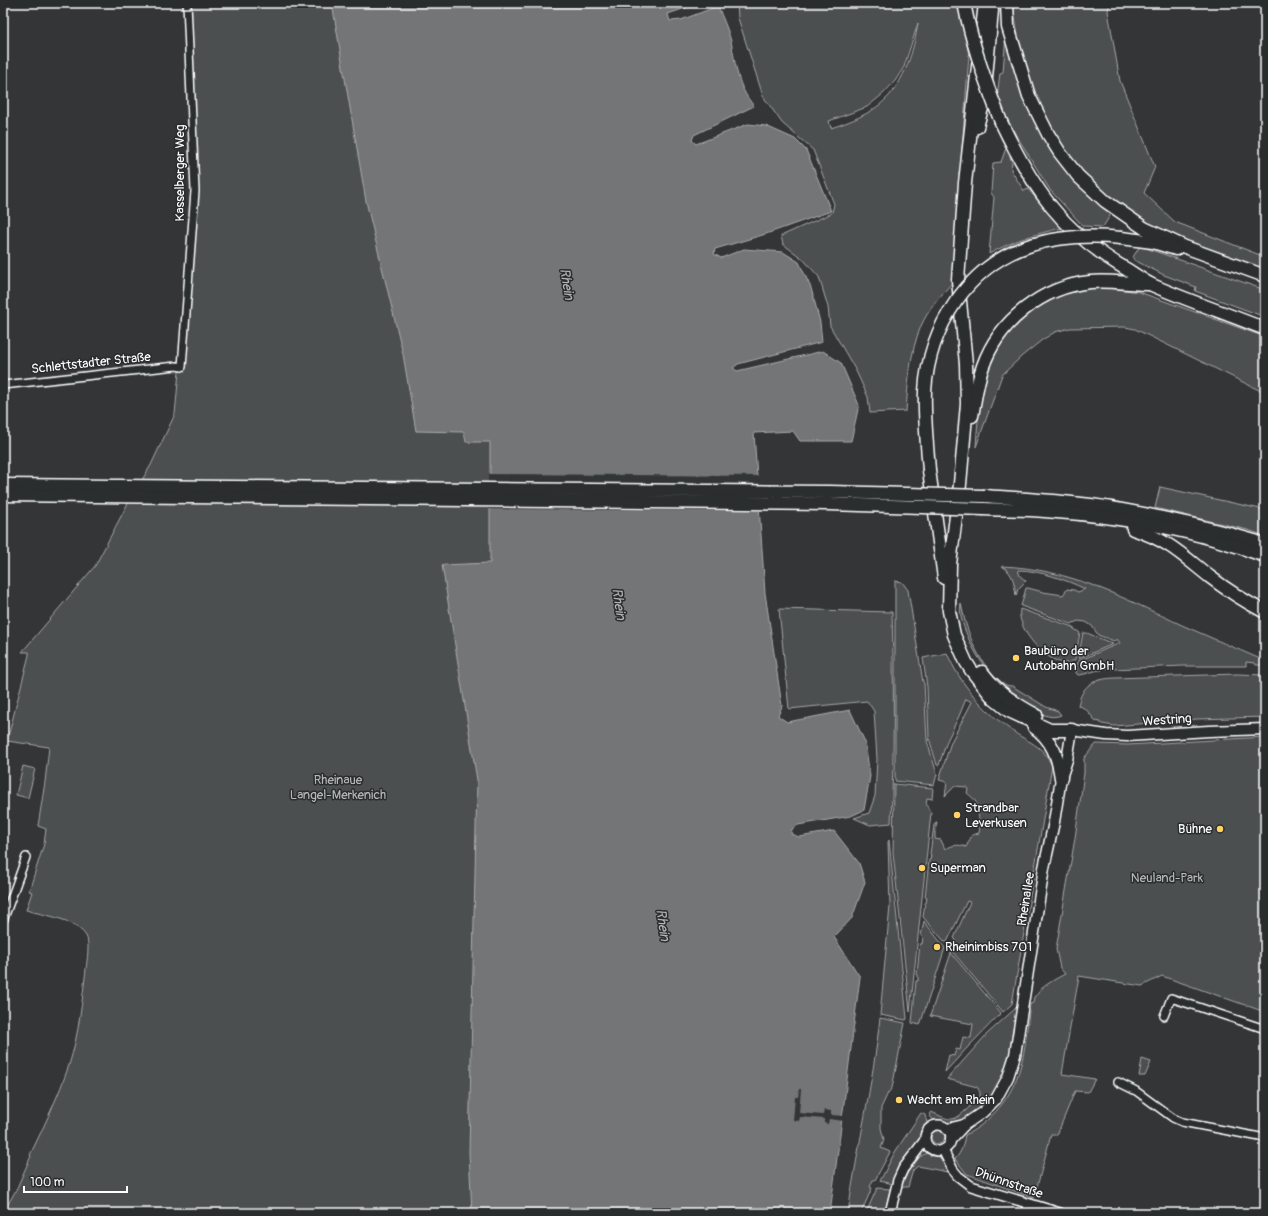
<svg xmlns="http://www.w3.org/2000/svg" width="1268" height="1216" font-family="Pangolin,sans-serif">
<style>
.green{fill:#4c4f50;stroke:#a6a7a8;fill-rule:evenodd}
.water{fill:#737576;stroke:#abacad}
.pier{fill:#333536}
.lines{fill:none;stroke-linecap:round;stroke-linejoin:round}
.minor-casing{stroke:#fff;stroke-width:10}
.secondary-casing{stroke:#fff;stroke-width:12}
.primary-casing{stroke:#fff;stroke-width:13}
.motorway-casing{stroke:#fff;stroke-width:15}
.minor{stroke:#2a2d2e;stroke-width:7}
.secondary{stroke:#2a2d2e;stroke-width:9}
.primary{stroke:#2a2d2e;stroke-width:10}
.motorway{stroke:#2a2d2e;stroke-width:12}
.motorway-bridge-casing{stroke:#fff;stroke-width:15;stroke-linecap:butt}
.motorway-bridge{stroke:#2a2d2e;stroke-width:12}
.poi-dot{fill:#ffd166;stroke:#2a2d2e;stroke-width:1.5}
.labels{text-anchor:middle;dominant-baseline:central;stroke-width:3;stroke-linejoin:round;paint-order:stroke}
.street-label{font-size:13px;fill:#fff;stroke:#2a2d2e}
.poi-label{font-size:13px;fill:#fff;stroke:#2a2d2e;text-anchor:start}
.park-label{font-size:13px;fill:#b7b9b9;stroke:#2a2d2e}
.water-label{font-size:14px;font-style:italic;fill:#b2b3b4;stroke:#2a2d2e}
</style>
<rect width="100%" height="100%" fill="#333536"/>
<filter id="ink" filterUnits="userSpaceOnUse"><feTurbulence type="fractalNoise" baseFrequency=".025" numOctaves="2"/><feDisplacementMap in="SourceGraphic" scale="8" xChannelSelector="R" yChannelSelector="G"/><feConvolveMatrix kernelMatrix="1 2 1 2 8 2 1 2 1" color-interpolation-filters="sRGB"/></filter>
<g filter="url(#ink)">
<g class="green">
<path d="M187,3h325l120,1210h-629l13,-23 15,-34 -1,-1c14,-29 29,-60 39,-90 10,-31 13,-64 17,-96 1,-8 4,-27 0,-33 -12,-18 -40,-20 -60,-26l6,-18 -3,-1 15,-47 2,-15 -8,-3 7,-44 4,-35 -42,-6 22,-86v-3h-7l73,-86 33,-63 23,-38 24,-51 7,-74 9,-150 1,-34z"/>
<path d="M737,3h221l11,52 -17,228c-12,13 -24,27 -31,43 -11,26 -13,57 -15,85l-36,2 -2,-16 -12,-26 -26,-45 -2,-19 -9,-30 -16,-18 -20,-15 -2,-8 51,-23 2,-9 -21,-54 -31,-27 -19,-27 -25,-78zM918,23c-4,27 -13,58 -33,77 -14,14 -36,22 -54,28l-2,-7 38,-14 16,-13 12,-13 9,-14z"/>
<path d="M1013,3h97l-2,8 12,70 35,86 -11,26 31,29 90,35v14c-44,-16 -90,-31 -131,-54 -14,-9 -28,-22 -40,-33 -52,-52 -72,-110 -81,-181z"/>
<polygon points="1006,34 1016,71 1092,195 1111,214 1103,227 1083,226 1050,190 1010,125 997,97 1000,73 1003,72"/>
<path d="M1006,148l6,14 -1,8 13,21 4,-2 34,39c-27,6 -48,12 -73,26l5,-57 -3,-4 2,-30 8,-1z"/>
<polygon points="1140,246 1265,290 1265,317 1195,291 1196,287 1164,275 1134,260 1133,257"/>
<path d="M1101,287l38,5 126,45v56l-130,-64 -10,-2 -55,1 -15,4 -13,8 -20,16 -20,19 -26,72c1,-16 2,-33 5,-49 9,-45 32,-83 76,-101 5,-3 11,-6 17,-7 8,-2 18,-2 27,-3z"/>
<polygon points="1160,487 1265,510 1265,536 1248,530 1155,508"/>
<path d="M1002,566c69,3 121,32 182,60 27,12 54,23 81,35v4h-9l-1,-2 -9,-1v4h-62l-72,3 -1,-1h-8l-1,2c-9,0 -16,5 -24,5l-2,-2 2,-12 42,-18 -3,-4 -3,2 -16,-6 -6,-9 -6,-4 -8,-1 -7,3 -50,-18 5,-18h2l15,4 20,3 4,-6 7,1 4,2 7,-3c-18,-9 -47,-19 -67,-19l2,6 6,5 -8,8 -2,7c-2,-13 -2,-22 -14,-30z"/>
<polygon points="895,581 902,582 908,590 923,682 924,683 927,741 937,774 934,785 895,781"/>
<path d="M961,603c5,27 16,58 37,76 5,4 8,7 14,7l34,21 12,4 3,4c-11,5 -21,-2 -31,-8 -31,-18 -52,-43 -65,-77 -3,-8 -6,-18 -4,-27z"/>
<path d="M779,609l113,3c2,70 2,141 -1,211l-21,2 -16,-7 15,-5 6,-17 2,-37 -3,-48 -7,-10 -78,8z"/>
<path d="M1020,609l50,17 10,7 -5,27c-3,1 -6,3 -9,3 -20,0 -50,-34 -46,-54z"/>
<polygon points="1083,633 1087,633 1113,644 1078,659"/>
<path d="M947,653c13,31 37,58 64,77 17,13 32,14 41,36l-40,238 -9,8 -51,-61 4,-11 -2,-2 16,-36 -3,-1 -20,41h-2l-22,-25 2,-14h1l1,-6h-2l4,-37h1l1,-5 -1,-1 4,-29 2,-3h1l-2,9v8l6,1 4,9c8,-4 13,-5 21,-2l6,-12 7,-2c1,-5 1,-8 0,-13 -2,-14 1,-17 -12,-27l1,-4 -2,-2 -11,-1 -10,10 2,-14 -8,-2 12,-38 21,-40 -6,-3 -7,17 -12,25 -8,24h-2l-8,-27 -2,-51 -4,-29z"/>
<path d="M1237,674l28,1v42l-68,2 -83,7 -12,-2 -4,-3 -2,1c-5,-6 -9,-15 -18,-16 4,-22 16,-27 37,-28z"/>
<path d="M1265,737v275l-103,-36 -20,10 -63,-10 -17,98 33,5 -7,13 -13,-1 -18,44h-6l-17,63 -67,-24 -12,-15c7,-7 8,-14 10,-24 26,-13 47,-38 55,-67 6,-19 7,-43 10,-64l3,-1 1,-6c4,-3 5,-5 7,-8 7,-6 16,-11 24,-15l-5,-6 -4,-19 19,-111 9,-65v-15l12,-14 32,1z"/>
<polygon points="23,766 35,769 28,798 16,795"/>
<path d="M894,784l39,4 -1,11 -5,-1c-2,6 1,10 4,15l-21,199 -17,-159z"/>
<polygon points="889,840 907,1019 906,1020 880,1015 890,906 888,842"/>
<polygon points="924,921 945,948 920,1025 912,1023 916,981 918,981 918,975 917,974 920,944 922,944 923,937 921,936"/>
<polygon points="951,953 1001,1013 967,1048 945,1072 949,1055 954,1056 956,1049 960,1050 963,1037 971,1038 973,1024 930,1016"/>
<path d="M1017,1007l-4,36 -7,30 -15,25 -20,19 -24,9 -4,-2 -7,-1 -6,-7 1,-4c6,2 15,8 22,7 8,-2 21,-17 27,-23v-4l-3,-5 -30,-8 40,-45z"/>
<path d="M880,1018l25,5 -13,65 -4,5 -7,15v20l3,12 -3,8 9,4 -15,28h-2l-3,7 2,1 -11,25h-13c9,-65 25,-129 32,-195z"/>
<polygon points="1142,1059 1151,1062 1145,1076 1139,1076"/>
<polygon points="921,1113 925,1115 928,1127 923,1133 922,1140 896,1174 892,1184 880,1181 895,1152"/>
<circle cx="938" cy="1137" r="7"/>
<path d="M932,1153c8,2 14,11 15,19l-29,-6 -5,4 -5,17h-7c7,-14 13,-34 31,-34z"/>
<polygon points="877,1188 890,1189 885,1213 866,1213"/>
</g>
<path class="water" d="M332,3h368l-32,11 2,7 11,-1 37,-14c4,11 10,23 13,35 5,25 6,45 23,65l-60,29 -2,5 4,4 52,-20 18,2 29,13 11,11 25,61 -65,23 -51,15 -1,5 7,4 23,-9 39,3 16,10 12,26 9,34 2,20 -84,22 -5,4 4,3 86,-20 18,12 18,42 -8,36h-51l-7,-10 -39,2 11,160 17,113 -4,10 9,6 63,-12 15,32 5,34 -6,34 -13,6 -53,9 -6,4 -1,5 8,3 35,-6 25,32 6,19 -13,36 -18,19 26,40 -30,236h-358l-3,-60 8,-373 -35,-215 48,-2v-121h-24l-2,-10 -48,-1 -13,-77 -37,-153z"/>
<g class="pier">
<polygon points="488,474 759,476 762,511 488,509"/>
<polygon points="799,1089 801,1089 799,1113 823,1115 824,1110 831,1111 831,1115 845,1116 844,1121 829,1119 828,1124 824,1123 824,1119 800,1117 799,1121 793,1120 795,1097 798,1097"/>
</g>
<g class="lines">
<defs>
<g id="minor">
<polyline points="3,385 176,366 182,367 195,191 187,3"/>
<polyline points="3,921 26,857"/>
<polyline points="1164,1016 1171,998 1265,1029"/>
<polyline points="1118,1082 1136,1091 1173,1118 1182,1122 1265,1138"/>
<polyline points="1025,1213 1028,1204"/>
</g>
<g id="secondary">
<circle cx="938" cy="1138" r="13"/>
<polyline points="943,1150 953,1170 958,1176 971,1186 1060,1213"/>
<polyline points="890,1213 898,1180 903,1169 925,1140"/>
</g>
<g id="primary">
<polyline points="947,1129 964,1125"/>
<polyline points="951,1139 964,1125 983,1112 996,1099 1008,1077 1015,1055 1044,868 1054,822 1061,778 1067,760 1072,730 1106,735 1127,736 1209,731 1265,729"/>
</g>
<g id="motorway">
<polyline points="985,3 965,183 958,280 966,364 967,404 960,484 950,564 949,611 954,635 966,662 971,670 994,699 1009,711 1050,730 1072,730"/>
<polyline points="1007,3 1008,27 1029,96 1048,134 1060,153 1078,176 1105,201 1144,228 1185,247 1265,276"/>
<path d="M1001,122c32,67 60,109 125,147 9,5 17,12 26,16 37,16 76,29 113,44"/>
<polyline points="977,127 984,100 992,10"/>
<polyline points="1121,238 1153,242 1176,249"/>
<path d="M972,416c3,-16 5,-34 11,-50 16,-45 59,-79 107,-84 20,-2 40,2 60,2"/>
<polyline points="929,470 944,578"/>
<path d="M984,496c42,3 86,5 127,12 52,9 104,21 154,36"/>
<path d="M984,509c20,1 41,0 61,2 73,5 151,19 220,45"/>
<path d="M1133,529c35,11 49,26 77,48 17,13 36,25 55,35"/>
<path d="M982,672c14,19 33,32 54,43"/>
<path d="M1034,727c18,13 24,29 27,51"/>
</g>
</defs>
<use href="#minor" class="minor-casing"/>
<use href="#secondary" class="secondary-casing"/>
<use href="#primary" class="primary-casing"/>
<use href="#motorway" class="motorway-casing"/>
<use href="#minor" class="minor"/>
<use href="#secondary" class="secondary"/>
<use href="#primary" class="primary"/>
<use href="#motorway" class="motorway"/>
<defs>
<g id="motorway-bridge">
<path d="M964,3c8,42 22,80 37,119"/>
<path d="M929,470c-2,-26 -5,-53 -4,-79 4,-64 43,-126 106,-146 30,-9 59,-10 90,-7"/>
<polyline points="3,485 830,492 984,496"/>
<polyline points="3,495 829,504 984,509"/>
</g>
</defs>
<use href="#motorway-bridge" class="motorway-bridge-casing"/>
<use href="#motorway-bridge" class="motorway-bridge"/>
</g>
</g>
<g class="poi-dot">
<circle cx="1016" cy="658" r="4"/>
<circle cx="957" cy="815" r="4"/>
<circle cx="1220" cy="829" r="4"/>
<circle cx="922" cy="868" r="4"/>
<circle cx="937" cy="947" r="4"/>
<circle cx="899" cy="1100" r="4"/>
</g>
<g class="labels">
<g class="street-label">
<text transform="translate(180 173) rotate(-90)">Kasselberger Weg</text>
<text transform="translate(91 363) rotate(-6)">Schlettstadter Straße</text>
<text transform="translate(1167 720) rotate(-4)">Westring</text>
<text transform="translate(1026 899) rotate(-81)">Rheinallee</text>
<text transform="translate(1009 1183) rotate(19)">Dhünnstraße</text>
</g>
<g class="poi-label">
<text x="1024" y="651">Baubüro der<tspan x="1024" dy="15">Autobahn GmbH</tspan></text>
<text x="965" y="808">Strandbar<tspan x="965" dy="15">Leverkusen</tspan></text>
<text x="1212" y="829" text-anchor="end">Bühne</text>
<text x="930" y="868">Superman</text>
<text x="945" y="947">Rheinimbiss 701</text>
<text x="907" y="1100">Wacht am Rhein</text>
</g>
<g class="park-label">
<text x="338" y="780">Rheinaue<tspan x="338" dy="15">Langel-Merkenich</tspan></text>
<text x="1167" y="878">Neuland-Park</text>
</g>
<g class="water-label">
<text transform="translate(567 284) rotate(81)">Rhein</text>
<text transform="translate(619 604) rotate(82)">Rhein</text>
<text transform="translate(663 925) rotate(82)">Rhein</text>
</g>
</g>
<rect width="1268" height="1216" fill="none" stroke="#2a2d2e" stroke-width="16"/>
<rect x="8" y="8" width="1252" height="1200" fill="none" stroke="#fff" stroke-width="1.5" filter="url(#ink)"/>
<path d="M24 1186v6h103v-6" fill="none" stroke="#ffffff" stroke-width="2"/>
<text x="30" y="1186" font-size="12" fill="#ffffff" stroke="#2a2d2e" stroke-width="3" paint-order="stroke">100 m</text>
</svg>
